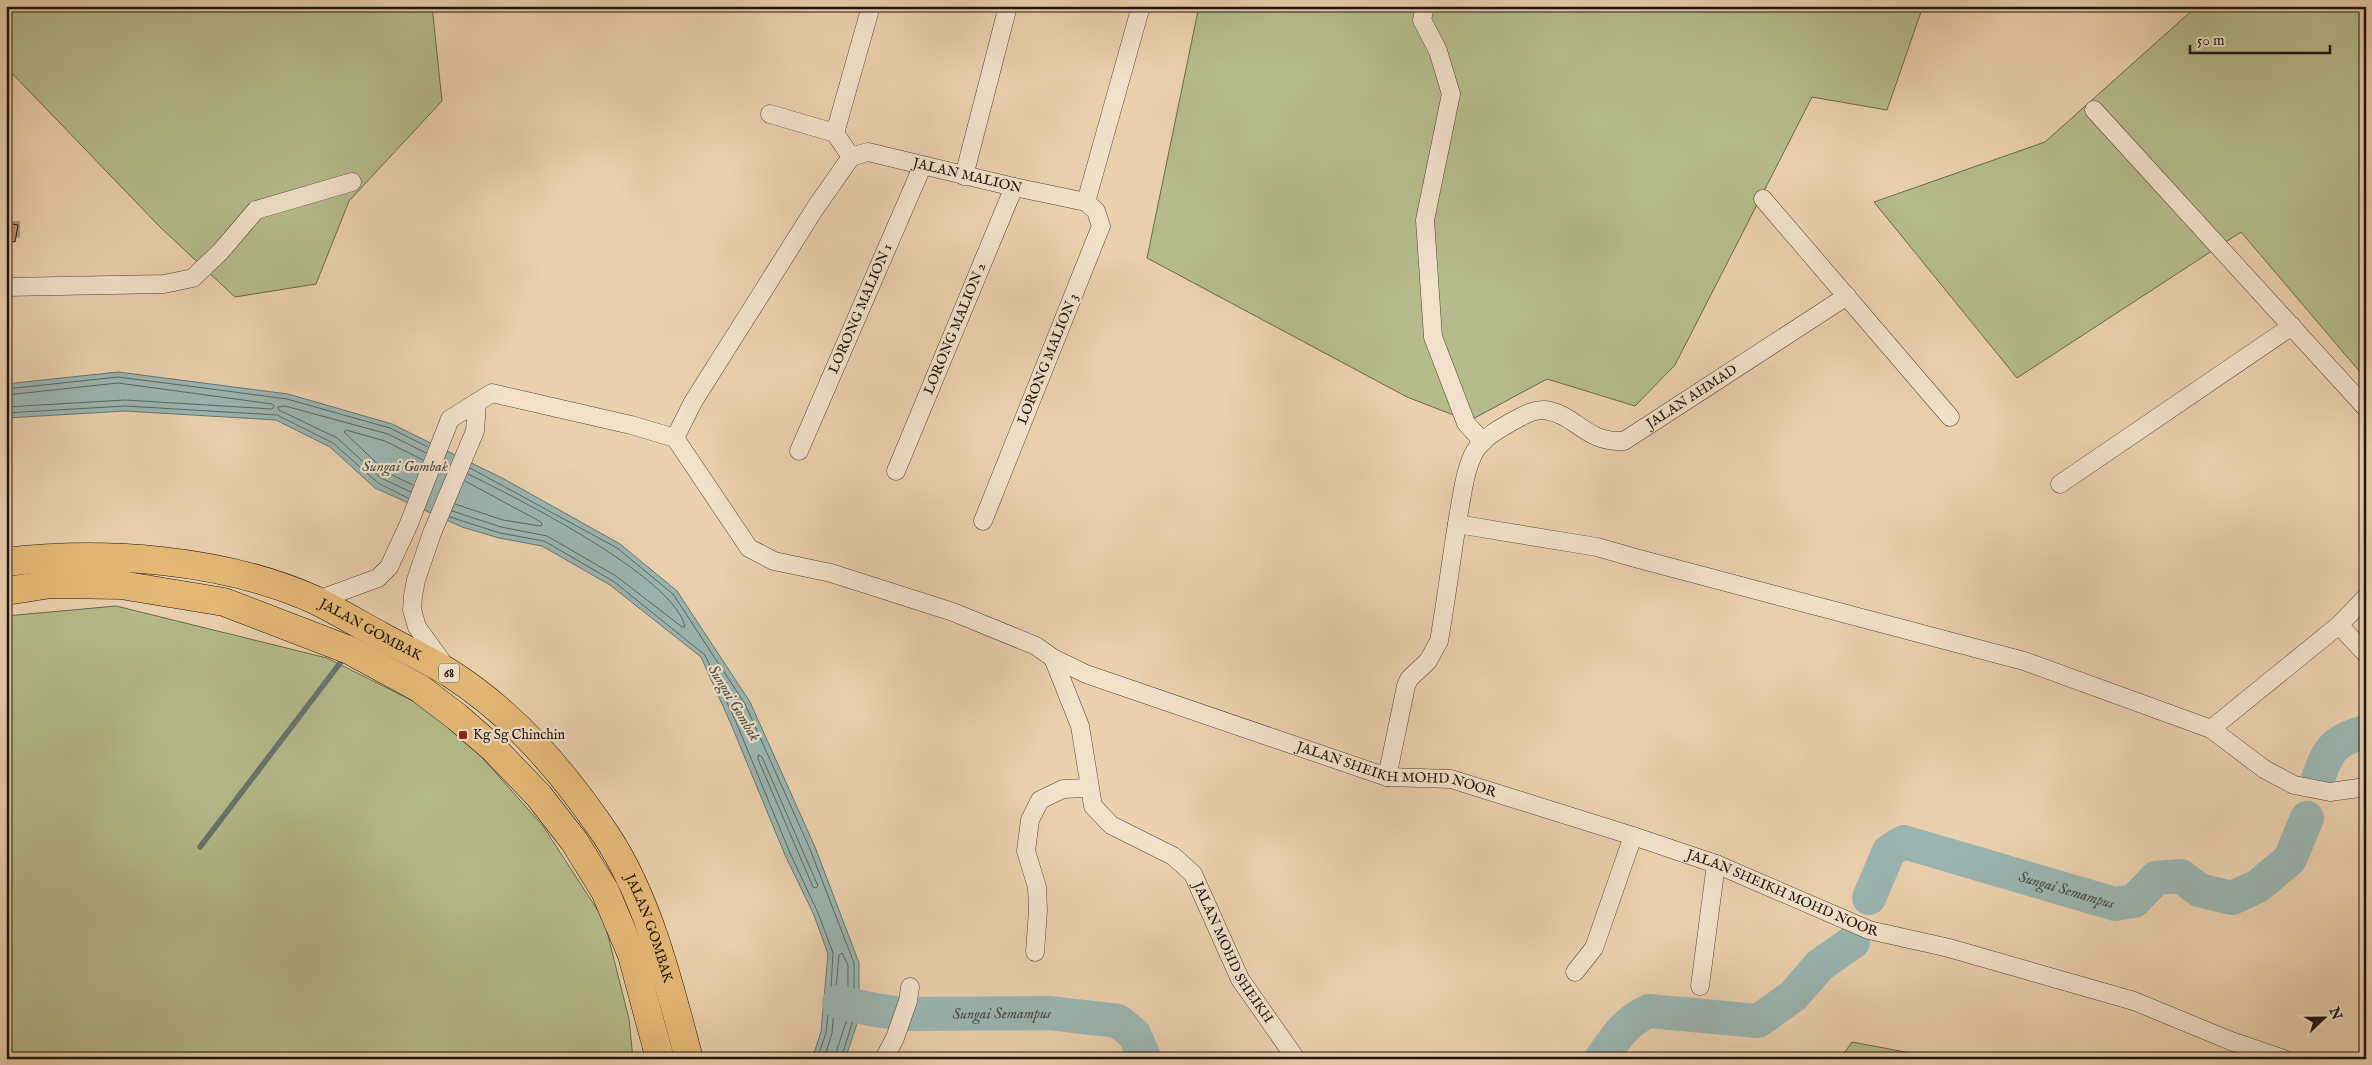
<svg xmlns="http://www.w3.org/2000/svg" width="2372" height="1065" font-family="'IM FELL English',serif">
<style>
.green{fill:#b5bb8b;stroke:#6a674c}
.water{fill:#9ab5b1;stroke:#687470}
.lines{fill:none;stroke-linecap:round;stroke-linejoin:round}
.shore{stroke:#5c6460;stroke-width:1}
.stream{stroke:#687470;stroke-width:5.5}
.river{stroke:#9ab5b1;stroke-width:34}
.building{fill:#d08c67;stroke:#1e130e;filter:url(#shadow)}
.street-casing{stroke:#514236;stroke-width:19}
.primary-casing{stroke:#1e130e;stroke-width:29}
.street{stroke:#f1e0ca;stroke-width:18}
.primary{stroke:#e5b876;stroke-width:28}
.poi-dot{fill:#8f2418;stroke:#f1e0ca;stroke-width:2}
.labels{text-anchor:middle;dominant-baseline:central;stroke-width:4.5;stroke-linejoin:round;paint-order:stroke}
.shield{fill:#f1e0ca;stroke:#5d5046;stroke-width:1}
.shield-label{font-size:12px;font-weight:bold;fill:#1e130e}
.street-label{font-size:14px;fill:#1e130e;stroke:#f1e0ca}
.poi-label{font-size:14px;fill:#1e130e;stroke:#f1e0ca;text-anchor:start}
.water-label{font-size:15px;font-style:italic;fill:#494c47;stroke:#f1e0ca}
</style>
<defs>
<filter id="shadow"><feDropShadow dx="4.5" dy="-4.5" stdDeviation="0" flood-color="#0004"/></filter>
</defs>
<rect width="100%" height="100%" fill="#ead0ad"/>
<filter id="stains"><feTurbulence type="fractalNoise" baseFrequency=".004" numOctaves="4"/><feColorMatrix values="0 0 0 0 .2 0 0 0 0 .09 0 0 0 0 .02 0 0 0 .5 -.17"/></filter>
<radialGradient id="worn" r=".72"><stop offset=".6" stop-color="#630" stop-opacity="0"/><stop offset="1" stop-color="#630" stop-opacity=".3"/></radialGradient>
<g class="green">
<polygon points="6,6 432,6 442,101 349,201 316,284 235,297 160,227 6,67"/>
<polygon points="1199,6 1923,6 1887,110 1812,97 1675,365 1635,406 1547,379 1469,421 1407,397 1147,258"/>
<polygon points="2197,6 2366,6 2366,379 2241,232 2017,378 1874,202 2045,142"/>
<polygon points="116,606 327,658 447,718 543,826 604,920 629,1019 633,1059 6,1059 6,616"/>
<polygon points="1852,1042 1927,1056 1936,1059 1840,1059"/>
</g>
<polygon class="water" points="118,372 288,394 392,424 504,479 620,544 677,591 750,702 815,847 859,963 859,1018 845,1059 812,1059 821,1032 828,954 814,915 785,855 731,724 701,657 610,585 542,546 499,538 462,527 375,488 330,447 276,420 125,411 6,418 6,384"/>
<g class="lines">
<g class="shore">
<polyline points="6,389 118,377 181,385 287,399 390,428 428,447"/>
<polyline points="6,395 118,383 272,404 274,406 272,409 125,400 6,407"/>
<polyline points="6,413 125,406 277,415 333,443 378,483 408,498"/>
<polyline points="470,468 617,548 673,594 745,704 810,849 854,963 854,1017 841,1059"/>
<polyline points="413,485 386,472 344,432 346,430 385,441 423,460"/>
<polyline points="411,492 381,478 337,438 279,410 278,407 285,406 388,434 426,453"/>
<polyline points="455,504 503,520 540,526 542,525 541,522 465,481"/>
<path d="M452,511l49,16 46,9 69,40 66,51h3c-10,-50 -170,-130 -217,-153"/>
<polyline points="450,517 500,533 544,541 613,581 705,655 736,722 790,853 818,913 833,953 831,989 826,1033 817,1059"/>
<polygon points="759,755 762,757 818,886 816,888 813,887 758,759"/>
<polyline points="824,1059 832,1033 839,955 842,953 848,965 848,1016 834,1059"/>
</g>
<polyline class="stream" points="200,847 344,658"/>
<g class="river">
<path d="M2317,781c11,-31 16,-41 49,-49"/>
<path id="s1" d="M1869,898l20,-47 15,-9 211,62 19,-3 22,-23 25,-2 18,14 33,8 26,-12 32,-27 17,-41"/>
<path id="s2" d="M839,1002l36,8 28,4 146,-1 69,8 16,13 11,25"/>
<path d="M1601,1059c14,-21 25,-38 48,-48l109,10 35,-25 27,-31 33,-23"/>
</g>
</g>
<polygon class="building" points="6,223 18,225 15,242 6,240"/>
<g class="lines">
<defs>
<g id="street">
<polyline points="1425,6 1422,20 1438,51 1451,94 1425,220 1433,337 1466,423 1483,442"/>
<polyline points="2094,110 2366,408"/>
<polyline points="770,114 835,133"/>
<path id="s3" d="M851,157l17,-5 146,35 72,15 10,9 5,15 -118,295"/>
<polyline points="851,157 835,133 871,6"/>
<polyline points="964,176 1008,6"/>
<polyline points="1763,199 1950,417"/>
<polyline points="1086,202 1141,6"/>
<polyline points="6,287 164,284 193,278 221,251 256,210 352,182"/>
<polyline points="675,438 693,402 816,207 851,157"/>
<path id="s4" d="M799,451l123,-284"/>
<path id="s5" d="M896,471l118,-284"/>
<polyline points="2060,484 2292,326"/>
<polyline points="1457,524 1597,547 1639,559 2024,661 2211,729 2264,769 2294,785 2330,792 2366,787"/>
<path id="s6" d="M315,601l63,-23 11,-11 19,-41 42,-107 42,-26 139,32 44,13 74,110 25,13 57,12 122,39 83,34 17,12 33,16 301,103 64,2 182,57 83,28 153,66 80,18 185,53 97,40 53,18"/>
<polyline points="2339,625 2366,654"/>
<path id="s7" d="M1053,658l27,68 13,80 18,19 62,31 20,18 47,105 56,80"/>
<polyline points="443,663 417,627 412,610 413,596 416,580 432,533 475,431 477,402"/>
<polyline points="2211,729 2339,625 2366,597"/>
<path id="s8" d="M1387,777l19,-91 3,-7 19,-18 11,-20c8,-45 13,-90 21,-135 3,-17 6,-39 15,-55 9,-14 24,-22 38,-30 10,-5 20,-12 32,-11 32,5 40,33 79,31l223,-145"/>
<polyline points="1035,952 1038,910 1037,887 1026,851 1030,820 1040,800 1063,789 1089,788"/>
<polyline points="1575,972 1594,948 1633,836"/>
<polyline points="1700,986 1716,864"/>
<polyline points="884,1059 895,1038 908,1001 910,987"/>
</g>
<g id="primary">
<path id="s9" d="M6,562c98,-12 218,-3 309,38 22,11 44,24 66,36 23,13 48,24 70,38 64,41 113,99 155,161 43,65 63,149 83,224"/>
<polyline points="6,591 51,584 121,585 224,602 349,650 419,688 457,717 494,749 539,796 574,841 605,891 632,955 660,1059"/>
</g>
</defs>
<use href="#street" class="street-casing"/>
<use href="#primary" class="primary-casing"/>
<use href="#street" class="street"/>
<use href="#primary" class="primary"/>
</g>
<rect class="poi-dot" x="458" y="730" width="10" height="10" rx="2.5"/>
<g class="labels">
<rect class="shield" x="439" y="663.5" width="20" height="19" rx="4"/>
<g class="shield-label">
<text x="449" y="673">68</text>
</g>
<g class="street-label">
<text stroke="none"><textPath href="#s3" startOffset="120">JALAN MALION</textPath></text>
<text stroke="none"><textPath href="#s4" startOffset="155">LORONG MALION 1</textPath></text>
<text stroke="none"><textPath href="#s5" startOffset="154">LORONG MALION 2</textPath></text>
<text transform="translate(1048 359) rotate(-68)">LORONG MALION 3</text>
<text stroke="none"><textPath href="#s8" startOffset="594">JALAN AHMAD</textPath></text>
<text stroke="none"><textPath href="#s9" startOffset="378">JALAN GOMBAK</textPath></text>
<text stroke="none"><textPath href="#s6" startOffset="1301">JALAN SHEIKH MOHD NOOR</textPath></text>
<text stroke="none"><textPath href="#s6" startOffset="1708">JALAN SHEIKH MOHD NOOR</textPath></text>
<text stroke="none"><textPath href="#s9" startOffset="798">JALAN GOMBAK</textPath></text>
<text stroke="none"><textPath href="#s7" startOffset="365">JALAN MOHD SHEIKH</textPath></text>
</g>
<g class="poi-label">
<text x="473" y="735">Kg Sg Chinchin</text>
</g>
<g class="water-label">
<text x="405" y="466">Sungai Gombak</text>
<text transform="translate(734 703) rotate(59)">Sungai Gombak</text>
<text stroke="none"><textPath href="#s1" startOffset="238">Sungai Semampus</textPath></text>
<text stroke="none"><textPath href="#s2" startOffset="164">Sungai Semampus</textPath></text>
</g>
</g>
<rect width="2372" height="1065" fill="none" stroke="#ead0ad" stroke-width="25"/>
<rect x="8" y="8" width="2357" height="1050" fill="none" stroke="#1e130e" stroke-width="2.5"/>
<rect x="12" y="12" width="2347" height="1040" fill="none" stroke="#1e130e"/>
<g transform="translate(2324 1018) rotate(68)" stroke="#f1e0ca" stroke-width="4" paint-order="stroke">
<path d="M0-4L9 19L0 12L-9 19Z" fill="#1e130e"/>
<text y="-8" font-size="14" font-weight="bold" text-anchor="middle" fill="#1e130e">N</text>
</g>
<path d="M2190 45v8h140v-8" fill="none" stroke="#1e130e" stroke-width="2.5"/>
<text x="2197" y="45" font-size="15" fill="#1e130e" stroke="#f1e0ca" stroke-width="4" paint-order="stroke">50 m</text>
<rect width="100%" height="100%" filter="url(#stains)"/>
<rect width="100%" height="100%" fill="url(#worn)"/>
</svg>
